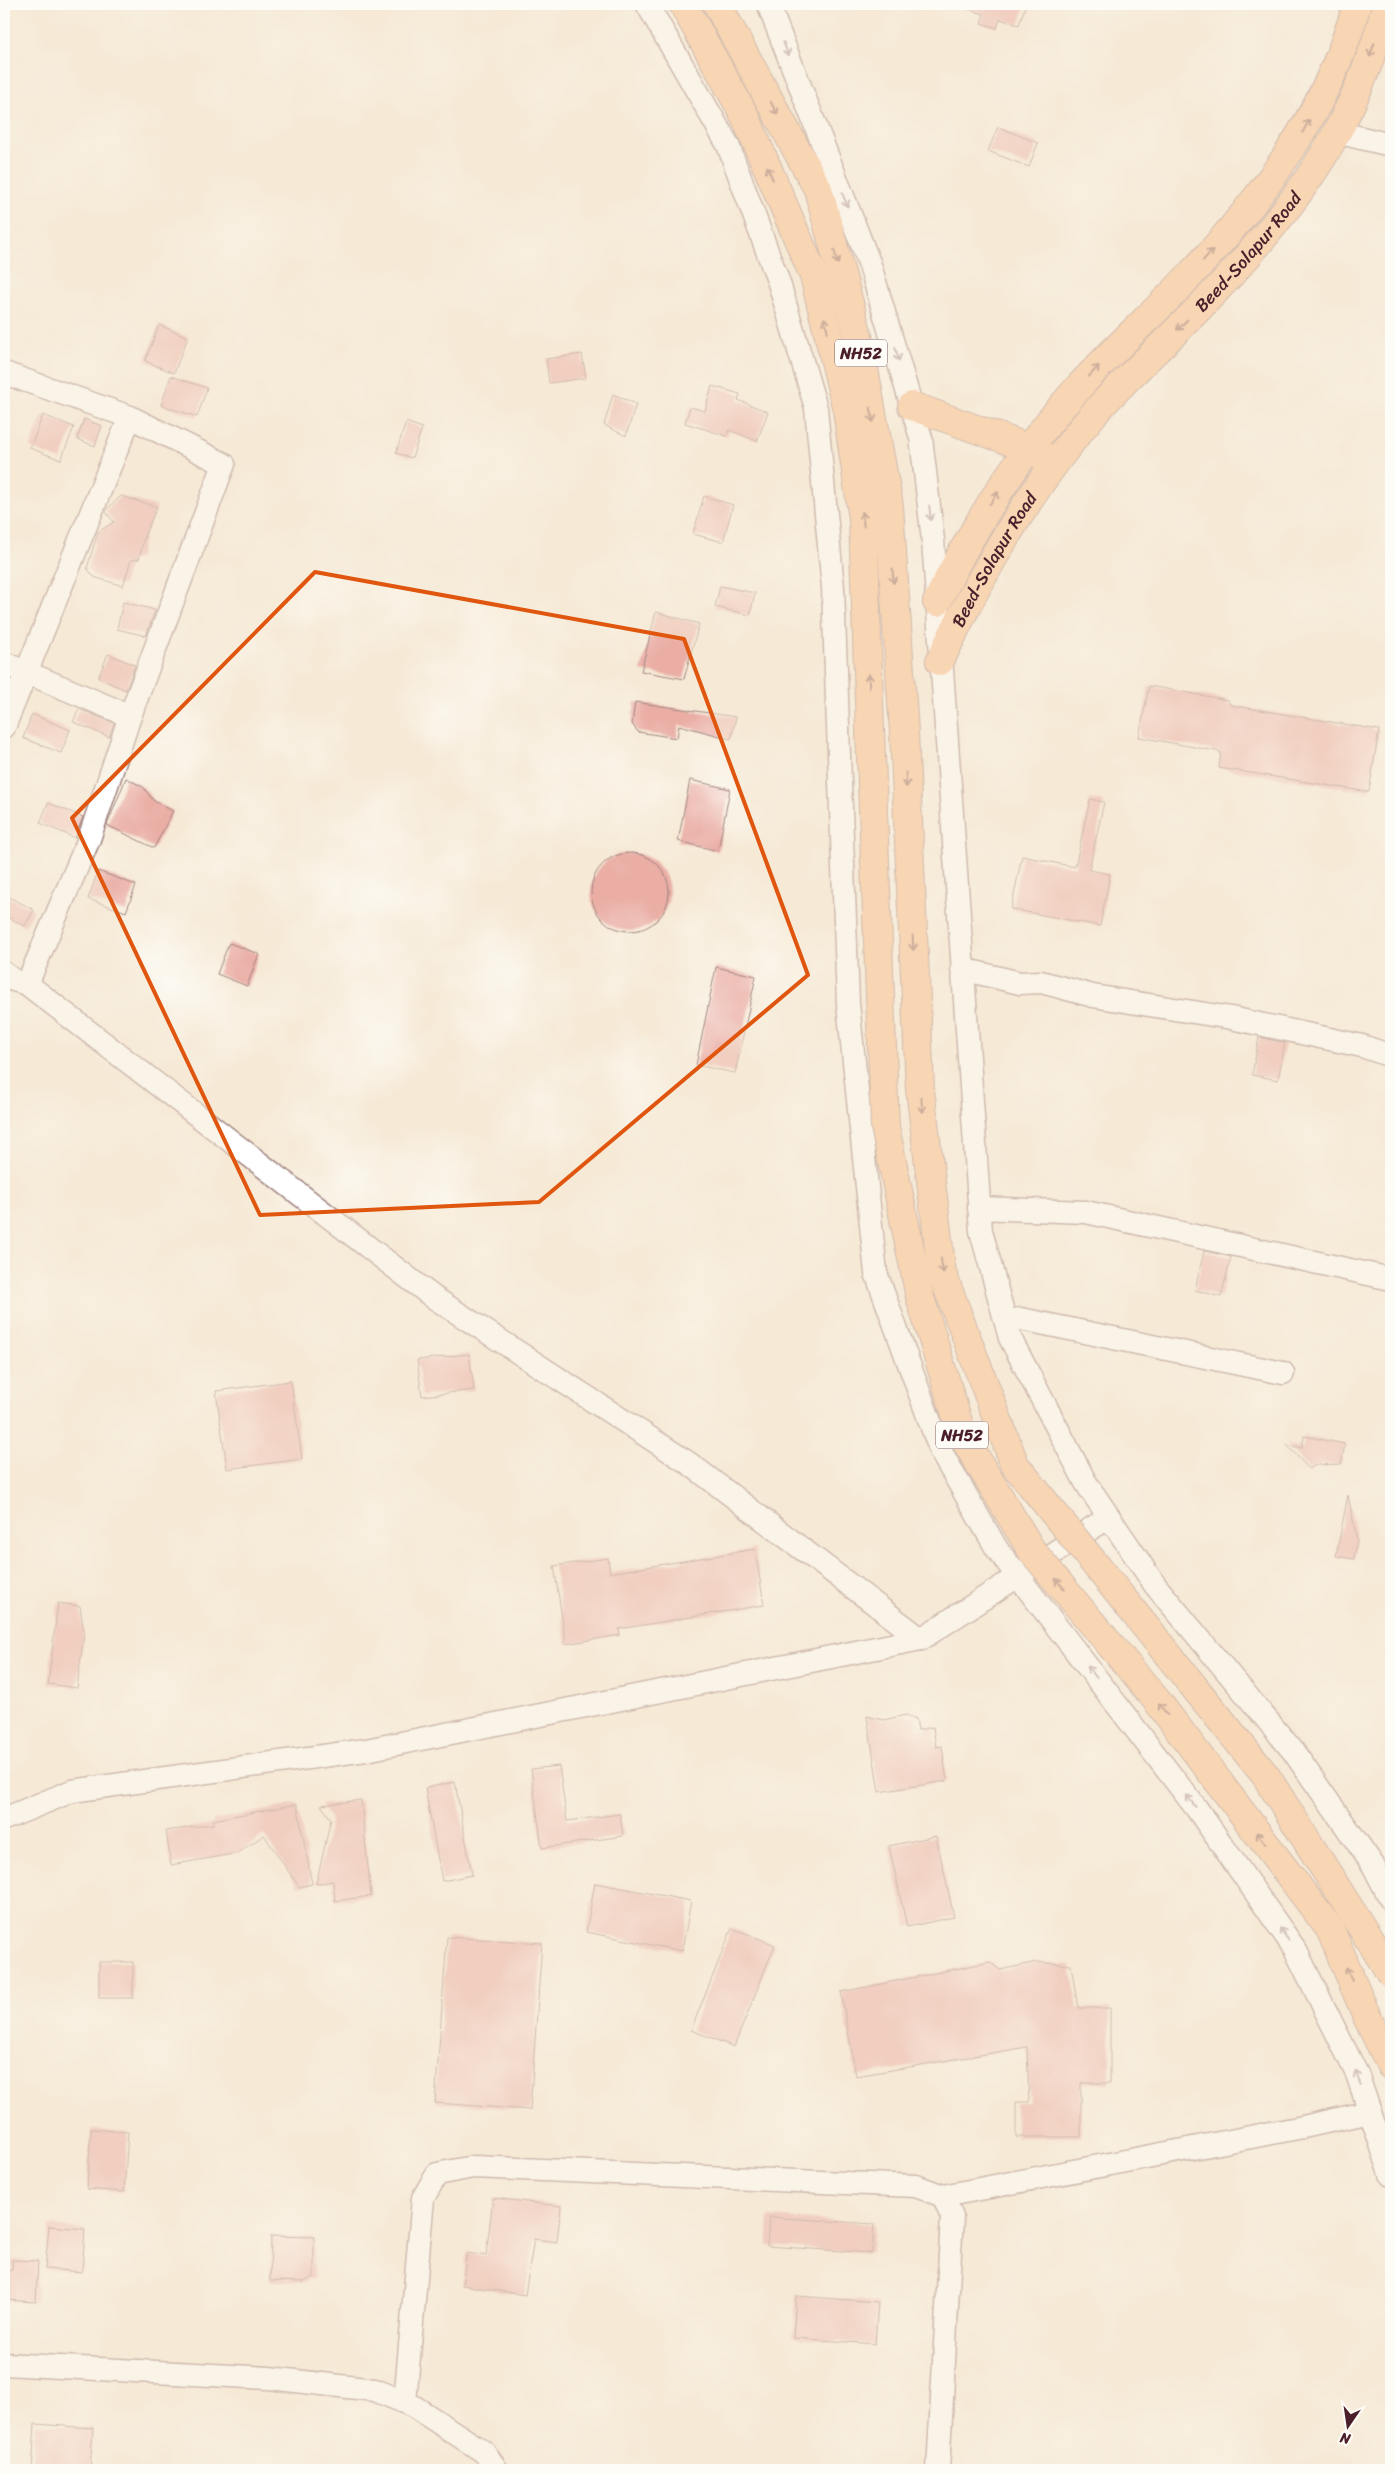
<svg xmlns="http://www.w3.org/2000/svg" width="1395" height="2474" font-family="Sriracha,sans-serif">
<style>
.building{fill:#eaaea5}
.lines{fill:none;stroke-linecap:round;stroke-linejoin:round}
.minor-casing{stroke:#a08480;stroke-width:25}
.major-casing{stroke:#a08480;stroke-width:30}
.highway-casing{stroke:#a08480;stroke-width:30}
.minor{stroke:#fff;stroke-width:22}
.major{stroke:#fabc8b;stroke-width:28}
.highway{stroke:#fabc8b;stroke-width:28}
.highway-bridge-casing{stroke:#a08480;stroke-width:30;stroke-linecap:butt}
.highway-bridge{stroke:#fabc8b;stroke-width:28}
.oneway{stroke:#ae9aa0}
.oneway2{stroke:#996656}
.marked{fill:none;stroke:#e0560e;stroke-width:4;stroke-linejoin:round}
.labels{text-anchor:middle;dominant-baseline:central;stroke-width:4;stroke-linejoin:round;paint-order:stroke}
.shield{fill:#fdfcf7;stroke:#806168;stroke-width:1}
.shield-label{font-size:16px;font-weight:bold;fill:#4a1f2b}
.street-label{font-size:18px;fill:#4a1f2b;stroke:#fdfcf7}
</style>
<rect width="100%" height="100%" fill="#fdfcf7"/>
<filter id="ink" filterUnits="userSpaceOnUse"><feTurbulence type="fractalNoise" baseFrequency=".02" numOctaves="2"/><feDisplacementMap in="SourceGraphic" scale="10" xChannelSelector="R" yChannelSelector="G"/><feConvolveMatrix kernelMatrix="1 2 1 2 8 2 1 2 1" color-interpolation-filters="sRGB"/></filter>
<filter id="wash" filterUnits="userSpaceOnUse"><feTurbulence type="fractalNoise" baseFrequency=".0096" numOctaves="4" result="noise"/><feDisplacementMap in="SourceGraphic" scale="20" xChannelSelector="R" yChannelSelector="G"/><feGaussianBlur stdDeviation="1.12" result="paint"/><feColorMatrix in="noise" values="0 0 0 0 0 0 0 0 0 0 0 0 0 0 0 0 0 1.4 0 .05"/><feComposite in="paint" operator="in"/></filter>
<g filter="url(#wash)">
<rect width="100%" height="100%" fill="#f6e9d5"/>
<g id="blocks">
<g class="building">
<polygon points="962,4 1026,4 1019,25 1000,19 997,28 981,23 984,14 962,7"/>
<polygon points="998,127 1038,143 1029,167 988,151"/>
<polygon points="159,325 188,337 174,373 145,361"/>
<polygon points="582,354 586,378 549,383 546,359"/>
<polygon points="171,376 207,388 197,417 161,405"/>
<polygon points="712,386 740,394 738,400 768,412 757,441 729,430 727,436 685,423 690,407 705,411"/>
<polygon points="613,394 636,404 626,436 604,425"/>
<polygon points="43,415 74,427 61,460 30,448"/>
<polygon points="84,419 102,426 95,446 77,439"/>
<polygon points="406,422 422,428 412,458 396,453"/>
<polygon points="121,496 157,507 145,534 139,559 131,560 123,586 94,577 87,568 98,532 114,522 106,512 107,509"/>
<polygon points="704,496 733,505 723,542 693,534"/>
<polygon points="720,586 755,593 750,615 715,607"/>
<polygon points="123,602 155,610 146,636 117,629"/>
<polygon points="656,612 699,624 684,679 641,671"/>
<polygon points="108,654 135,665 126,690 98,678"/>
<polygon points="1149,686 1228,700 1230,705 1379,730 1369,792 1219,768 1221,752 1139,737"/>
<polygon points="635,702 736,717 731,739 679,725 677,738 638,732 632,724"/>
<polygon points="79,709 114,723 109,737 73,722"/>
<polygon points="32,714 70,730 61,753 23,738"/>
<polygon points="126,778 143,787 154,801 173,811 154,848 107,825"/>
<polygon points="690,780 730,789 718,851 678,841"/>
<polygon points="1090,799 1104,802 1089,870 1110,874 1100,926 1011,909 1022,856 1075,867"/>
<polygon points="48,803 83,817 75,838 40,823"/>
<circle cx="630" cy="892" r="39"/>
<polygon points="98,871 136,885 126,912 88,899"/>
<polygon points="9,897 34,910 25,926 4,915 4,907"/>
<polygon points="229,943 259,954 247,986 217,974"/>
<polygon points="716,967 756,976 735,1073 696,1065"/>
<polygon points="1259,1037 1285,1043 1278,1080 1252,1075"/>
<polygon points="1204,1251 1231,1257 1221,1297 1195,1290"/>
<polygon points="469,1354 474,1390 422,1396 417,1360"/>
<polygon points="291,1381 302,1459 227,1469 216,1391"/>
<polygon points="1304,1436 1345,1444 1341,1464 1316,1465 1309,1469 1287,1445 1302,1448"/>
<polygon points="1348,1495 1357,1540 1354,1559 1336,1556"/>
<polygon points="755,1549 764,1605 619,1629 620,1635 566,1644 554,1566 608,1558 610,1573"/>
<polygon points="58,1603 80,1606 84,1633 77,1688 48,1684"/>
<polygon points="906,1715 916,1719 918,1730 933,1727 936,1747 942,1746 947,1781 879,1792 867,1716 883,1720"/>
<polygon points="559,1766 567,1821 620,1814 623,1836 542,1848 531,1769"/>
<polygon points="455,1782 472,1875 442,1881 425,1788"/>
<polygon points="361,1800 371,1896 335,1901 333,1881 316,1884 331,1819 321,1805"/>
<polygon points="297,1804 312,1884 299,1887 264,1835 238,1853 171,1865 166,1831 213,1824 213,1820"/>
<polygon points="936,1836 954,1917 907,1927 889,1846"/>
<polygon points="595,1883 691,1901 682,1951 586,1932"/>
<polygon points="732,1928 775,1945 734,2047 691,2030"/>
<polygon points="447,1937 542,1943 530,2110 435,2103"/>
<rect x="99" y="1962" width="34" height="36"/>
<polygon points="990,1962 1000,1970 1037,1962 1071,1965 1078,2008 1110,2008 1110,2083 1081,2083 1081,2137 1016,2137 1016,2102 1029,2102 1027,2047 856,2076 841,1992"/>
<polygon points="91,2129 128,2132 124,2192 87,2189"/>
<polygon points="493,2198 561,2206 557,2242 534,2239 525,2295 462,2285 467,2253 486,2256"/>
<polygon points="769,2217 874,2224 872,2253 767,2246"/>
<polygon points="49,2226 85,2229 82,2272 45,2269"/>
<polygon points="271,2236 314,2237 314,2277 304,2282 270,2281"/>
<polygon points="12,2260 38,2261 36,2302 4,2300 4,2270 12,2270"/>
<polygon points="796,2296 878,2302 875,2344 793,2338"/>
<polygon points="35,2424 93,2428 90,2470 32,2470"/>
</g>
</g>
</g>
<g filter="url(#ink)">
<use href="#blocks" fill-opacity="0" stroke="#a08480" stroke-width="1"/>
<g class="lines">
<defs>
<g id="minor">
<polyline points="647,4 728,145 779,283 816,408 833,588 848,1004 876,1273 941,1452 997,1549 1197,1809 1295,1949 1357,2074 1391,2174"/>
<polyline points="768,4 870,265 921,438 933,540 981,1231 1010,1338 1086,1483 1155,1585 1293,1751 1373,1865 1391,1900"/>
<polyline points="1336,132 1391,145"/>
<polyline points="4,373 130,417 224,464 130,716 89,839 27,984"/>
<polyline points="4,663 130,716"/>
<polyline points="4,727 130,417"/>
<polyline points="962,969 1020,983 1041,982 1093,996 1231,1018 1362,1046 1391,1056"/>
<polyline points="4,973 13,980 27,984 433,1297 690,1464 921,1639"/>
<polyline points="979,1208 1086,1212 1391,1279"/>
<polyline points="1005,1317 1007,1321 1021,1319 1283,1373"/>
<polyline points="4,1819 72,1791 366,1750 921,1639 1109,1517"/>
<polyline points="943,2196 1303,2127 1370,2112"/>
<polyline points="4,2364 269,2378 375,2390 413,2406 484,2452 497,2470"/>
<polyline points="405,2402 423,2198 437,2174 473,2167 916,2186 943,2196 952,2217 938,2470"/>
</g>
<g id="major">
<polyline points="912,406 1029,448 1045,457"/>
<path d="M937,602c37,-78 83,-150 141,-214 32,-35 66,-66 99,-99 79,-82 150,-173 180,-285"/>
<path id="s1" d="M940,661c42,-91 92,-176 158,-252 32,-35 67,-66 100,-100 44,-45 92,-99 125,-153 29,-47 50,-99 64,-152"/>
</g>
<g id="highway">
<polyline points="683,4 745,116 814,276 847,410 863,519 870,730"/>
<polyline points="717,4 818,189 858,336 889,506 904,732"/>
<polyline points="1368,2019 1391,2066"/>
</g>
</defs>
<use href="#minor" class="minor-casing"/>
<use href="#major" class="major-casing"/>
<use href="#highway" class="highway-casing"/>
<use href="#minor" class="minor"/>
<use href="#major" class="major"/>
<use href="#highway" class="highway"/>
<defs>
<g id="highway-bridge">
<polyline points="870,730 885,1127 920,1297 962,1435 1032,1551 1158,1702 1330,1929 1368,2019"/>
<polyline points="904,732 920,1089 942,1273 1015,1465 1266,1776 1391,1974"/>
</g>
</defs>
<use href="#highway-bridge" class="highway-bridge-casing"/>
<use href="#highway-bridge" class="highway-bridge"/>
</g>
<defs><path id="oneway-shaft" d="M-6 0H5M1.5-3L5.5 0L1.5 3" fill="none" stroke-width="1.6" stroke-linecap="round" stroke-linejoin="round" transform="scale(1.25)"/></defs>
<g class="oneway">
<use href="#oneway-shaft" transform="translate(786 49) rotate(69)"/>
<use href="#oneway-shaft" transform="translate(845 200) rotate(68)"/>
<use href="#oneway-shaft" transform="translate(897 354) rotate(74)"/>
<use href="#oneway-shaft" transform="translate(930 513) rotate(84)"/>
<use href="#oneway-shaft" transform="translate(1092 1672) rotate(-128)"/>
<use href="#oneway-shaft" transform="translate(1191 1801) rotate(-128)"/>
<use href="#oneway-shaft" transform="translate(1284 1934) rotate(-125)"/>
<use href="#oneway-shaft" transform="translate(1358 2078) rotate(-111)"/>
</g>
<g class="oneway2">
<use href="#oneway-shaft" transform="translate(1372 50) rotate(109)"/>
<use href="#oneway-shaft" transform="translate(774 108) rotate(61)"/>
<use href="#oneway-shaft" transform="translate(1306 126) rotate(-62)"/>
<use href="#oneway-shaft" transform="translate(770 173) rotate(-113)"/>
<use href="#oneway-shaft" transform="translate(1208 255) rotate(-48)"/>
<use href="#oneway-shaft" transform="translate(836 257) rotate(75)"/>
<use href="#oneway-shaft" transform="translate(826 325) rotate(-104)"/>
<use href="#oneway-shaft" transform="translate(1182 325) rotate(135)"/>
<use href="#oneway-shaft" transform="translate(1094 371) rotate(-47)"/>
<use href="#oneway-shaft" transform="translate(872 415) rotate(80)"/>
<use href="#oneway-shaft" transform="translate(994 498) rotate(-56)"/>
<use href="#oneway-shaft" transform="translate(863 519) rotate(-95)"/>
<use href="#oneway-shaft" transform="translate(893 576) rotate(86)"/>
<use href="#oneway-shaft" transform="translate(869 681) rotate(-92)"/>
<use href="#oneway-shaft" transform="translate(906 780) rotate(87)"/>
<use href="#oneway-shaft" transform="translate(913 943) rotate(87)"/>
<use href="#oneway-shaft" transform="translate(922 1105) rotate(83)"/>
<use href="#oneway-shaft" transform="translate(942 1266) rotate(81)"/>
<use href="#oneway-shaft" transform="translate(1060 1584) rotate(-130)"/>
<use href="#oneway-shaft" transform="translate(1163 1709) rotate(-127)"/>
<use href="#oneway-shaft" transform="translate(1261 1838) rotate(-127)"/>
<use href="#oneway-shaft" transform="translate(1349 1974) rotate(-113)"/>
</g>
</g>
<path d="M0 0H1395V2474H0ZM315,572l369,67 124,336 -269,227 -279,13 -188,-397z" fill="#f6e9d5" fill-opacity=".55" fill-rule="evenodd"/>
<path class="marked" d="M315,572l369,67 124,336 -269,227 -279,13 -188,-397z"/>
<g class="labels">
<g class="shield">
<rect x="835" y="339.5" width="52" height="27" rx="4"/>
<rect x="936" y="1421.5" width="52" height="27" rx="4"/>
</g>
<g class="shield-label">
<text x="861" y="353">NH52</text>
<text x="962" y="1435">NH52</text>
</g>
<g class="street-label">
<text stroke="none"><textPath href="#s1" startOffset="516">Beed-Solapur Road</textPath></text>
<text stroke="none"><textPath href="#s1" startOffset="115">Beed-Solapur Road</textPath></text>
</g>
</g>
<rect width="1395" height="2474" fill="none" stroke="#fdfcf7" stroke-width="20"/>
<g transform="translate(1348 2426) rotate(193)" stroke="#fdfcf7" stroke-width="4" paint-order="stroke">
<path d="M0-4L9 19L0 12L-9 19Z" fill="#4a1f2b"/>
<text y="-8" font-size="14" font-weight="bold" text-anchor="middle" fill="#4a1f2b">N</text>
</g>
</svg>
